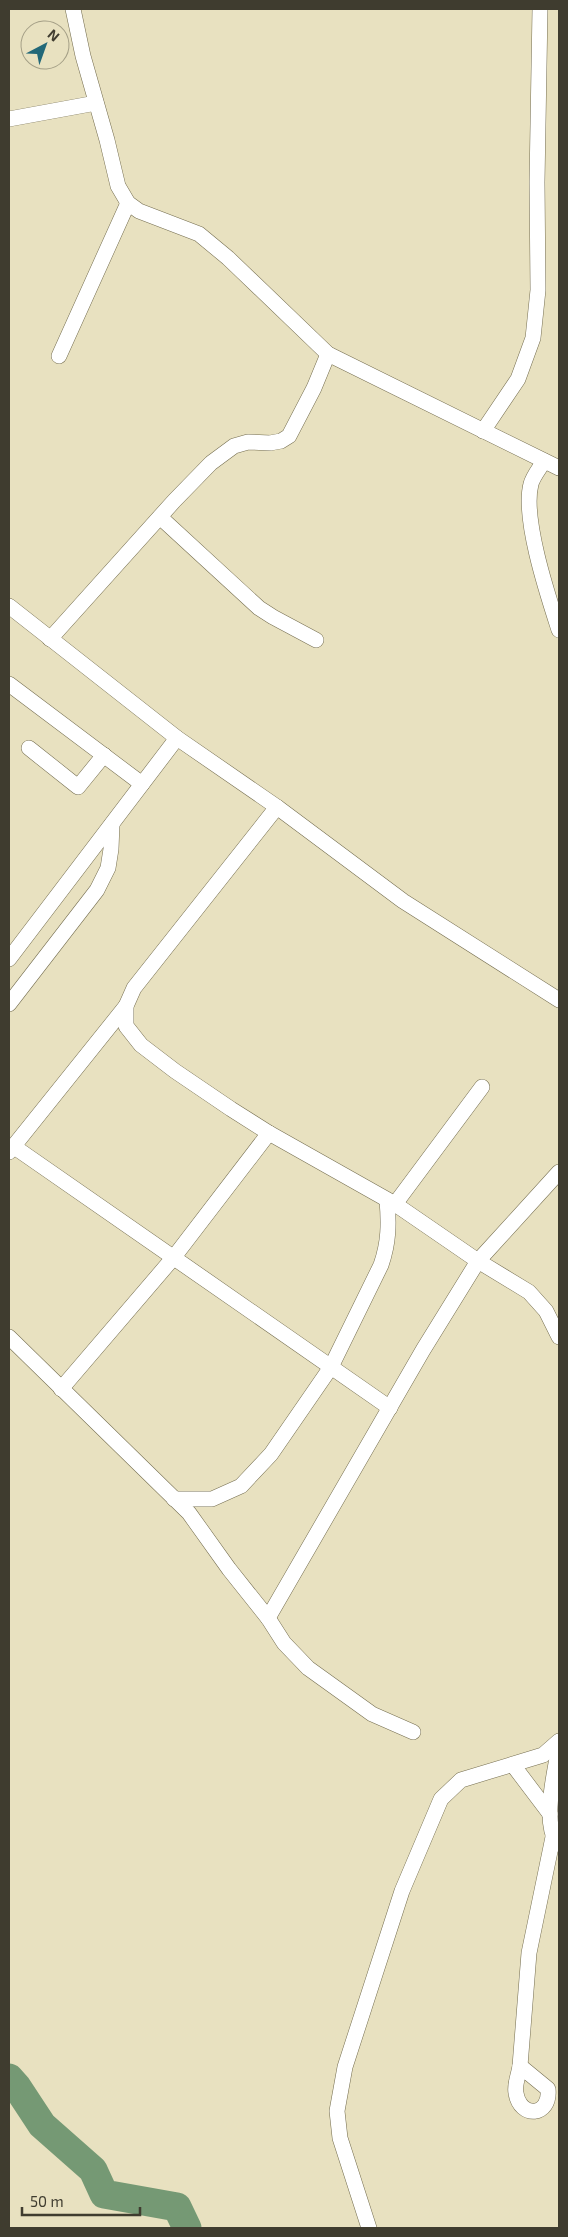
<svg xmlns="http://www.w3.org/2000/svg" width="568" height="2237" font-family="'Exo 2',sans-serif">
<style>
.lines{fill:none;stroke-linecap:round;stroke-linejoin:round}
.river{stroke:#759974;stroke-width:29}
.minor-casing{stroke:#756e50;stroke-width:16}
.minor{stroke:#fff;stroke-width:15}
</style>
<rect width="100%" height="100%" fill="#e8e1c0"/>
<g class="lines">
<polyline class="river" points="9,2078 17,2087 42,2125 93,2170 104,2194 177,2207 187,2228"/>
<defs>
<g id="minor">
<polyline points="73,9 83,56 107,140 118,186 128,203 139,211 199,234 228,258 328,354 559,468"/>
<polyline points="9,119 96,103"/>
<polyline points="59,356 128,203"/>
<polyline points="483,431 518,379 533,338 538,290 537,182 540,9"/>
<path d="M544,461c-4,7 -11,15 -13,23 -9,34 17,112 28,146"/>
<polyline points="160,517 259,608 273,617 316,640"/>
<polyline points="9,606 177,738 277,807 403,901 559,1000"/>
<polyline points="50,639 174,501 211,463 234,446 248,442 270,443 281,441 289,436 314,388 328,354"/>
<polyline points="9,684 142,784"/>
<polyline points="29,748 78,787 104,755"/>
<polyline points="277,807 134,988 126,1006 126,1026 141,1045 175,1071 231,1109 269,1133 395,1204 478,1261 529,1292 546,1311 559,1337"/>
<polyline points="9,959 177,738"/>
<polyline points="9,1004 97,890 108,868 111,849 112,824"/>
<polyline points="13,1146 390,1408"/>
<polyline points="9,1152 126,1006"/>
<polyline points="395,1204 482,1087"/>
<polyline points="9,1337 189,1513 229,1569 268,1618 284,1643 308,1668 372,1714 413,1732"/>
<polyline points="61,1389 174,1257 269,1133"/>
<path d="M174,1499h38l29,-13 30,-32 60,-87 50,-102c8,-23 8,-42 6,-65"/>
<polyline points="268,1618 423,1350 478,1261 559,1172"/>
<polyline points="513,1765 550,1814"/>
<path d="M557,1844c-15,-25 -2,-70 2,-98"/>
<polyline points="520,2066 529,1953 553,1837"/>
<path d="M520,2066l28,23c3,28 -28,30 -32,4 -2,-8 3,-19 4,-27z"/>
<polyline points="369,2228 340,2138 337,2111 345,2067 402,1891 441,1799 461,1780 543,1755 559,1741"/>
</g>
</defs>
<use href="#minor" class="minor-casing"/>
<use href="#minor" class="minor"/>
</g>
<rect width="568" height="2237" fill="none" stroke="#3f3c2f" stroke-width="20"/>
<g transform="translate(45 45) rotate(41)"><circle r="24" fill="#e8e1c0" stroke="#a49f86"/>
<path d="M0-4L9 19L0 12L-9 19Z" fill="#226878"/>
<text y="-8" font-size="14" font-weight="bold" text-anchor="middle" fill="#3f3c2f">N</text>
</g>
<path d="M22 2207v8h118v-8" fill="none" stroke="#3f3c2f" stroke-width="2.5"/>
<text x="30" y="2207" font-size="15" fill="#3f3c2f" stroke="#e8e1c0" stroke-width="4" paint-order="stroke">50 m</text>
</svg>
